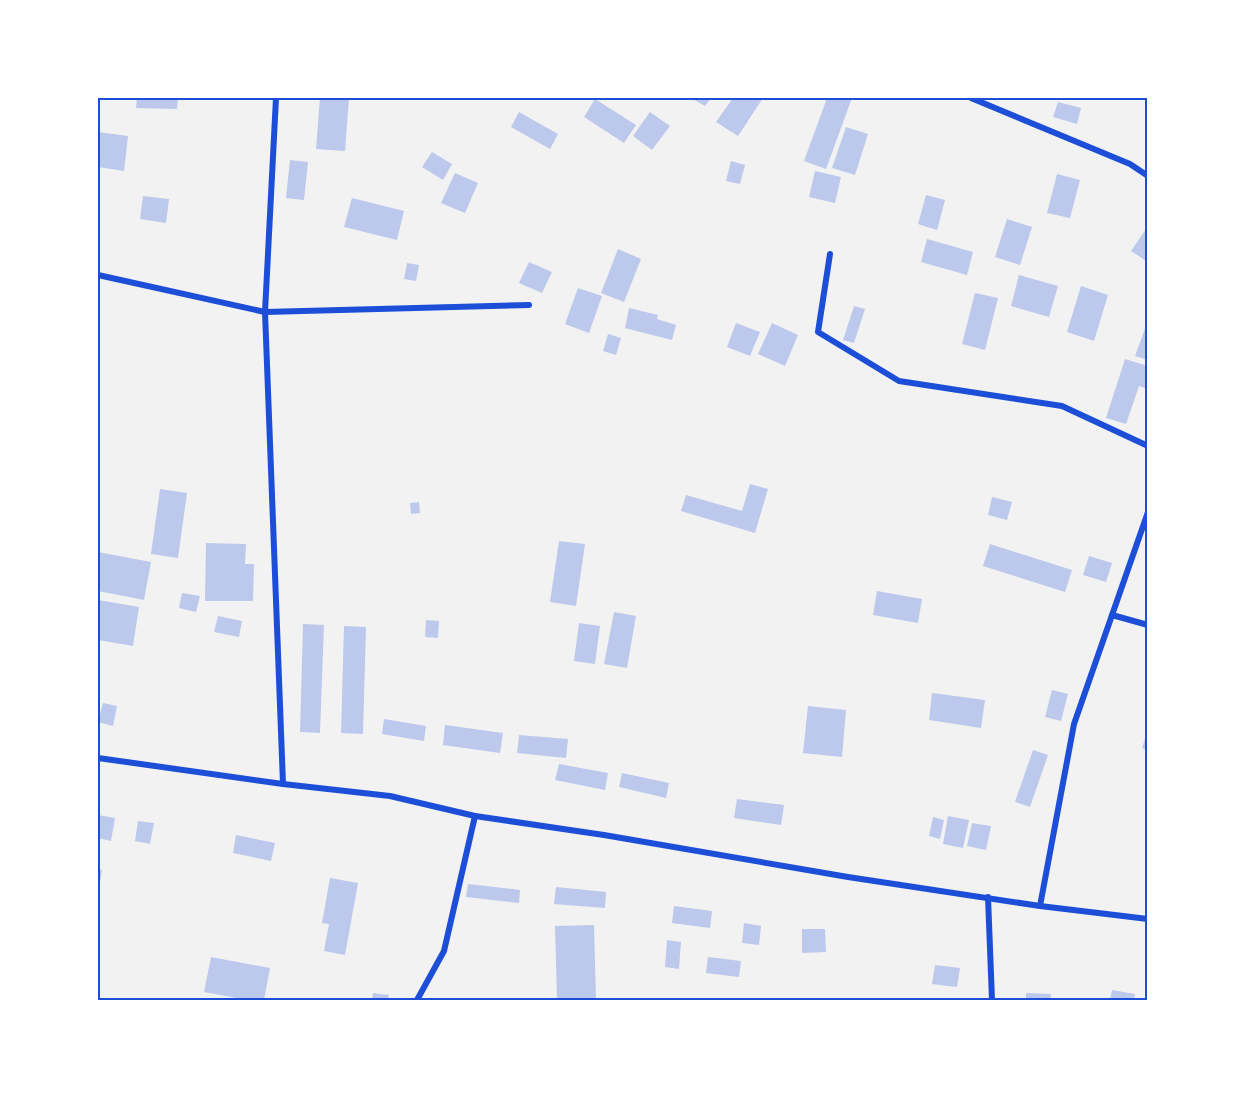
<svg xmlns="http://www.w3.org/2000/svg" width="1245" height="1098" font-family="'Open Sans',sans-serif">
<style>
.building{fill:#bdc9ec}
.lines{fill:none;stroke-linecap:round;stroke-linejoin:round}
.minor{stroke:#1d4ed8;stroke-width:6}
.neatline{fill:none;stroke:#1d4ed8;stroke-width:2}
</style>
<rect width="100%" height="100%" fill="#f2f2f2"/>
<g class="building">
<polygon points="137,98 178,98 177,109 136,108"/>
<polygon points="320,98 349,98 345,151 316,149"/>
<polygon points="691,98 711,98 705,106"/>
<polygon points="733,98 763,98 738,136 716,122"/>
<polygon points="827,98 852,98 826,169 804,161"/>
<polygon points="595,99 636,125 624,143 584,117"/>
<polygon points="1058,102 1081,108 1077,124 1053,117"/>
<polygon points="519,112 558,134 550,149 511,127"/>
<polygon points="650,112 670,126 652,150 633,136"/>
<polygon points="846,127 868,134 855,175 832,168"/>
<polygon points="98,132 128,136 124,171 98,167"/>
<polygon points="432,152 452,164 443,180 422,167"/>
<polygon points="290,160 308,162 304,200 286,198"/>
<polygon points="731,161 745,165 740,184 726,181"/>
<polygon points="815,171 841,177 835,203 809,197"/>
<polygon points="455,173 478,183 465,213 441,203"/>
<polygon points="1057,174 1080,180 1070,218 1047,213"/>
<polygon points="926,195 945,200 937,230 918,224"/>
<polygon points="143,196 169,199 166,223 140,219"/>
<polygon points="352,198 404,211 397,240 344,227"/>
<polygon points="1007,219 1032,227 1020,265 995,257"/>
<polygon points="1148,226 1148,262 1131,251"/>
<polygon points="927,239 973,252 967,275 921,262"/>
<polygon points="618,249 641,259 624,302 601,293"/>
<polygon points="529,262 552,272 542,293 519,283"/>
<polygon points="407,263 419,265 416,281 404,279"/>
<polygon points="1019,275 1058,286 1049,317 1011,306"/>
<polygon points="1081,286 1108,295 1094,341 1067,332"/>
<polygon points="578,288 602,296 589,333 565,324"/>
<polygon points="975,293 998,298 985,350 962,344"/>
<polygon points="854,306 865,309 854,343 843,340"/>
<polygon points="629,308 658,315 657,319 676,325 672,340 625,328"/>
<polygon points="1148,320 1148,360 1135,356"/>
<polygon points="736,323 760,332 750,356 727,347"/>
<polygon points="772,323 798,335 785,366 758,354"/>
<polygon points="608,334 621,338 616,355 603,351"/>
<polygon points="1125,359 1148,366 1148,389 1139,386 1126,424 1106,418"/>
<polygon points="750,484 768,489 755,533 681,511 686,495 742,511"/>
<polygon points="160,489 187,493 178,558 151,554"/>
<polygon points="992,497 1012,502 1007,520 988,515"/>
<polygon points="419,502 420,513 411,514 410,503"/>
<polygon points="559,541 585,544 576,606 550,602"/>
<polygon points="206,543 246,544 245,564 254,564 253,601 205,601"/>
<polygon points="990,544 1072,570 1065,592 983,566"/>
<polygon points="98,552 151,562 144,600 98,591"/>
<polygon points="1089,556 1112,563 1106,582 1083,575"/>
<polygon points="877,591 922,599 918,623 873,615"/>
<polygon points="182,593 200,596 196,612 179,608"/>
<polygon points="98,600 139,607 133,646 98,640"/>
<polygon points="614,612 636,616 627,668 604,664"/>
<polygon points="218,616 242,621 239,637 214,632"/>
<polygon points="426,620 439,621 438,638 425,637"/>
<polygon points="579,623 600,626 595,664 574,661"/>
<polygon points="303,624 324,625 320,733 300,732"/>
<polygon points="344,626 366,627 363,734 341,733"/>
<polygon points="1052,690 1068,694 1061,721 1045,717"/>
<polygon points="932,693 985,700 981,728 929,720"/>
<polygon points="103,703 117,706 113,726 98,722"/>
<polygon points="808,706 846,710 842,757 803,753"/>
<polygon points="384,719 426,726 424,741 382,734"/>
<polygon points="445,725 503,733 500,753 443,745"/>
<polygon points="1148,730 1148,750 1142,748"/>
<polygon points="519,735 568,739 566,758 517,753"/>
<polygon points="1033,750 1048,755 1030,807 1015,802"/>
<polygon points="559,764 608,773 605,790 555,780"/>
<polygon points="622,773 669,783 666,798 619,787"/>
<polygon points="737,799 784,805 781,825 734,818"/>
<polygon points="98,815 115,818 111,841 98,838"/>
<polygon points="948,816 969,820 963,848 943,844"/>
<polygon points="933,817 944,820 940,839 929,836"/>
<polygon points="138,821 154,823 150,844 135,841"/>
<polygon points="972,823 991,826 986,850 967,846"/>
<polygon points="236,835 275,843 271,861 233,853"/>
<polygon points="98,869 102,870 99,889 98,889"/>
<polygon points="330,878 358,883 345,955 324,951 329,924 322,923"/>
<polygon points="468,884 520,890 519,903 466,897"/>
<polygon points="556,887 606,892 605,908 554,904"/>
<polygon points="674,906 712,911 710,928 672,923"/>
<polygon points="744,923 761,926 759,945 742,943"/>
<polygon points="594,925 596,1000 557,1000 555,926"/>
<polygon points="802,929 825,929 826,952 802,953"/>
<polygon points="667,940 681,942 679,969 665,967"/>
<polygon points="211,957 270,968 264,1000 247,1000 204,992"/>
<polygon points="708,957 741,961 739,977 706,973"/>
<polygon points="935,965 960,968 957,987 932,984"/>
<polygon points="1112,990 1135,994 1134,1000 1110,1000"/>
<polygon points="373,993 389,995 388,1000 372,1000"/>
<polygon points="1026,993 1051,994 1050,1000 1026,1000"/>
</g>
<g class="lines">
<g class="minor">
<polyline points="276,98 265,312 283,784"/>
<polyline points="971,98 1130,164 1148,176"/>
<polyline points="830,254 818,332 899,381 1062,406 1148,446"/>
<polyline points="98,275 265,312 529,305"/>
<polyline points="1112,615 1148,625"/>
<polyline points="98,758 283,784 390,796 475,816 604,835 848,877 1040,906 1148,919"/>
<polyline points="988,897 992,1000"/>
<polyline points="1040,906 1074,724 1148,512"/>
<polyline points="417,1000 444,951 475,816"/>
</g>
</g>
<rect width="1245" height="1098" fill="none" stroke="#ffffff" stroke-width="198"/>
<rect x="99" y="99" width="1047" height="900" class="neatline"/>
</svg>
